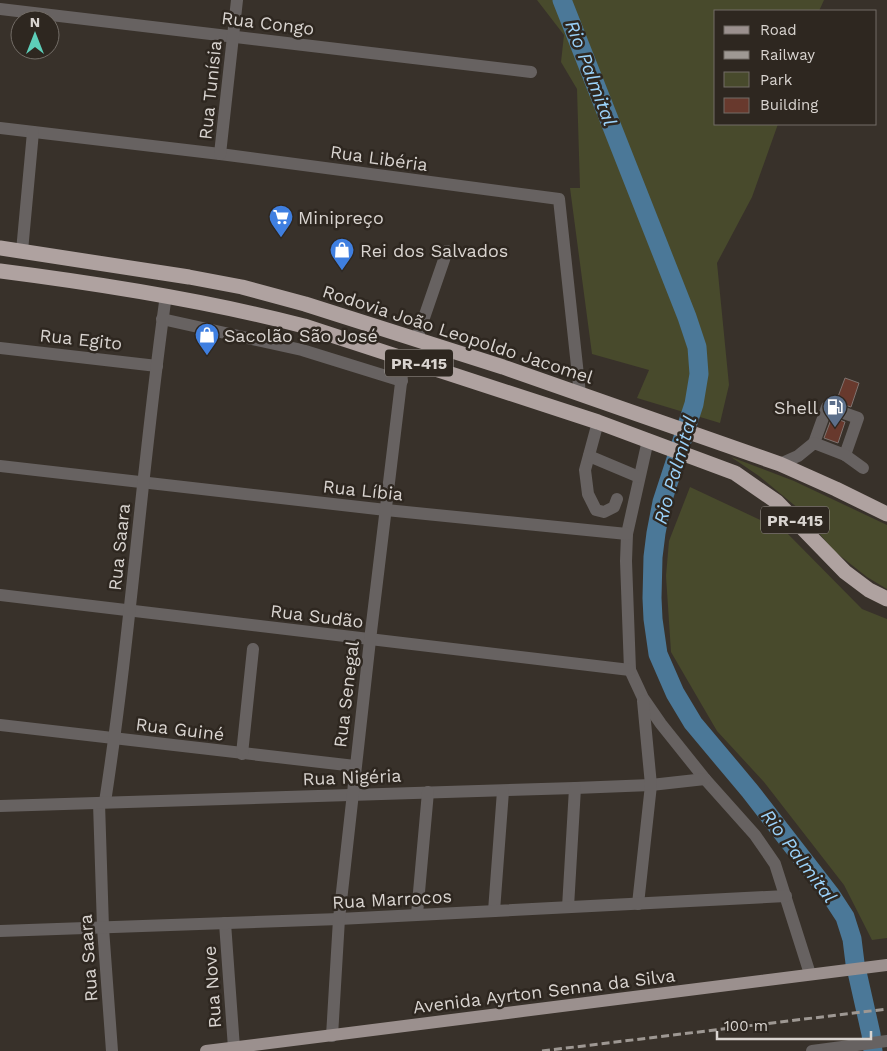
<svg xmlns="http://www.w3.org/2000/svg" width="887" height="1051" font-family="'Work Sans',sans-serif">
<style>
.green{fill:#484a2c}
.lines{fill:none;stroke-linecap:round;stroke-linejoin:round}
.river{stroke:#4b7898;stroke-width:19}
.building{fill:#68392d;stroke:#7e726e}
.minor{stroke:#676261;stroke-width:12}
.major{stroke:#9b908e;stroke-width:12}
.highway{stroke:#afa2a0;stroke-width:15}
.rail{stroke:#9e9893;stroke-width:3;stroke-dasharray:8 4;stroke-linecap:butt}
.labels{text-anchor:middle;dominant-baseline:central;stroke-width:5;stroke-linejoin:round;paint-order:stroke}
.shield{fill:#2e2720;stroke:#a6a09b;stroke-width:1}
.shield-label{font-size:16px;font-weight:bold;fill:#d9d4d0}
.street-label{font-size:18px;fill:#d9d4d0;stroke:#2e2720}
.poi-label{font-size:18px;fill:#d9d4d0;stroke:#2e2720;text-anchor:start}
.water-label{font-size:19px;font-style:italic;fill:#9bd2fa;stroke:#2e2720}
</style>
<rect width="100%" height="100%" fill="#38312a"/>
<g class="green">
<polygon points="537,0 824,0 819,11 716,11 716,124 778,124 752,197 717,263 729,385 720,423 637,398 649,370 592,354 570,188 580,188 577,89 561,62 564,35"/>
<polygon points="731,457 794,481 887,525 887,589 867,577 834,551 799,509 759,476"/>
<polygon points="690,487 786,532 862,609 887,619 887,938 872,940 844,885 764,782 717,731 671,652 666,576 669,541"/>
</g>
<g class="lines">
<polyline class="river" points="562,0 687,317 697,347 699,374 694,404 662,502 656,533 653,557 652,598 653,619 658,654 675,693 693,723 750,791 830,894 845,917 852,939 855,963 871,1034 873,1051"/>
</g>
<g class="building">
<polygon points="845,378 859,383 851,407 836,402"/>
<polygon points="832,417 845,422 838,443 824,438"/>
</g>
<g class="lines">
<g class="minor">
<polyline points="0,9 531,72"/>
<polyline points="0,128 220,154 559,199 580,394"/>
<polyline points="220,154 237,0"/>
<polyline points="22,251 33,132"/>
<polyline points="162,319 302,350 402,381"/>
<polyline points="417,338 447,251"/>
<polyline points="0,348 157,366"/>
<polyline points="598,422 585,470 588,494 596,510 604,512 614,507 617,499"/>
<polyline points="648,440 627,534 626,561 630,670 643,698 661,724 705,779 755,835 775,864 810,974"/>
<polyline points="814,443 827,407 858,418 845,455"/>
<polyline points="589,456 639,477"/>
<polyline points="780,464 798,456 814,443 845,455 863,468"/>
<polyline points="0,466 386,510 627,534"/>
<polyline points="0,595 630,670"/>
<polyline points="0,725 355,766"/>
<polyline points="242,754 253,649"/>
<path d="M105,802c26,-169 37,-338 61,-507"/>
<polyline points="99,803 103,928 112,1051"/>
<polyline points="0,806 575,788 651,785 705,779"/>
<polyline points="638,904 651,785 643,701"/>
<polyline points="568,907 575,788"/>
<polyline points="494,911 503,791"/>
<polyline points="417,914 428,792"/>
<polyline points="225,923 234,1048"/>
<polyline points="0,931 339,919 786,896"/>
<polyline points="332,1036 339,919 370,640 404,358"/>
<polyline points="812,1051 887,1041"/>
</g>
<polyline class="major" points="206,1051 887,965"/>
<g class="highway">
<polyline points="0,248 189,277 242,287 305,304 503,367 780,464 836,489 887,514"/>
<path d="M0,271c102,13 204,29 304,55l294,96 137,51 42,29 68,70 24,18 18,9"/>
</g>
<polyline class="rail" points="542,1051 887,1009"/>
</g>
<defs>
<symbol id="supermarket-pin" viewBox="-11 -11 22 30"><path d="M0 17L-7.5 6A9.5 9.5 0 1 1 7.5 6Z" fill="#3f7fe0" stroke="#2e2720"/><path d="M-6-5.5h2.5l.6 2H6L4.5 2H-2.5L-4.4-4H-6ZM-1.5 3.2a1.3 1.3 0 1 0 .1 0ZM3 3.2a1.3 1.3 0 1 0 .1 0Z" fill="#fff"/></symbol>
<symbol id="shop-pin" viewBox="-11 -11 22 30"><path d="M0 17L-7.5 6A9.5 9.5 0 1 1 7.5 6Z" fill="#3f7fe0" stroke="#2e2720"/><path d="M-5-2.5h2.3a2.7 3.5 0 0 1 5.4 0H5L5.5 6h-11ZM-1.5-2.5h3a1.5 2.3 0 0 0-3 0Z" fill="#fff"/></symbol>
<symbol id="fuel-pin" viewBox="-11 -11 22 30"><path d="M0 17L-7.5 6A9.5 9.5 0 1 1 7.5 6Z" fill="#5c6f8a" stroke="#2e2720"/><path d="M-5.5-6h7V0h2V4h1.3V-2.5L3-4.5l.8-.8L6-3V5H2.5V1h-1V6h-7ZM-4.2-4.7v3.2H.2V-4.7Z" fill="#fff"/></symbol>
</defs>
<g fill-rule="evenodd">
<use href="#supermarket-pin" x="267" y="203" width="28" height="38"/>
<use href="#shop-pin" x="328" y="236" width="28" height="38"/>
<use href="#shop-pin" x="193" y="321" width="28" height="38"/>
<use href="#fuel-pin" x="821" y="393" width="28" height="38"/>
</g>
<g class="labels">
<g class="shield">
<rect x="385" y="349.5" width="68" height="27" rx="4"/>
<rect x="761" y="506.5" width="68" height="27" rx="4"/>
</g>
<g class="shield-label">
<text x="419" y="363">PR-415</text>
<text x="795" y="520">PR-415</text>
</g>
<g class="street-label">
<text transform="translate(268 23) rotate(7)">Rua Congo</text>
<text transform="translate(210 90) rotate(-84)">Rua Tunísia</text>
<text transform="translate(379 158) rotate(8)">Rua Libéria</text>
<text transform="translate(458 334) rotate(18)">Rodovia João Leopoldo Jacomel</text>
<text transform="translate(81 339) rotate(6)">Rua Egito</text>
<text transform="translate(363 490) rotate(6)">Rua Líbia</text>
<text transform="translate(119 547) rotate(-84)">Rua Saara</text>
<text transform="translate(317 616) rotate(7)">Rua Sudão</text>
<text transform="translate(346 694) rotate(-83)">Rua Senegal</text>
<text transform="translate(180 729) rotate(7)">Rua Guiné</text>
<text transform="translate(352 777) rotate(-2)">Rua Nigéria</text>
<text transform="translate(392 899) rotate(-3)">Rua Marrocos</text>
<text transform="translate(88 958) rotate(-94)">Rua Saara</text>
<text transform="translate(212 987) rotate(-94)">Rua Nove</text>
<text transform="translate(544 991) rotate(-7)">Avenida Ayrton Senna da Silva</text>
</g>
<g class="poi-label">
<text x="298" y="217">Minipreço</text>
<text x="360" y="250">Rei dos Salvados</text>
<text x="224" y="335">Sacolão São José</text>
<text x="818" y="407" text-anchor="end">Shell</text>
</g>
<g class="water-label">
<text transform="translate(591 73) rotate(69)">Rio Palmital</text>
<text transform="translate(675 470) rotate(-74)">Rio Palmital</text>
<text transform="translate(799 856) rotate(53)">Rio Palmital</text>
</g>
</g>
<rect x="714" y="10" width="162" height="115" fill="#2e2720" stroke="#726c66"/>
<rect x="724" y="26" width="25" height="8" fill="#9b908e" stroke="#726c66"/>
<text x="760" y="35" font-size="15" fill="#d9d4d0">Road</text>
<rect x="724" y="51" width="25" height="8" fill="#9e9893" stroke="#726c66"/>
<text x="760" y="60" font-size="15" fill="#d9d4d0">Railway</text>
<rect x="724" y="72" width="25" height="15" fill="#484a2c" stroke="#726c66"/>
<text x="760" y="85" font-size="15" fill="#d9d4d0">Park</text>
<rect x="724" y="98" width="25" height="15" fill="#68392d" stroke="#726c66"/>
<text x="760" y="110" font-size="15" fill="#d9d4d0">Building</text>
<g transform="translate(35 35)"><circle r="24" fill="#2e2720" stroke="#726c66"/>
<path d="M0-4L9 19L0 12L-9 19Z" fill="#5dceb9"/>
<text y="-8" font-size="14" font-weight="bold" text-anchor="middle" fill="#d9d4d0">N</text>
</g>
<path d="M717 1031v8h154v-8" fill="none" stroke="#d9d4d0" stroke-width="2.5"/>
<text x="724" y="1031" font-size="15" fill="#d9d4d0" stroke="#2e2720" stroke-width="4" paint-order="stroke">100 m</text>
</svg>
